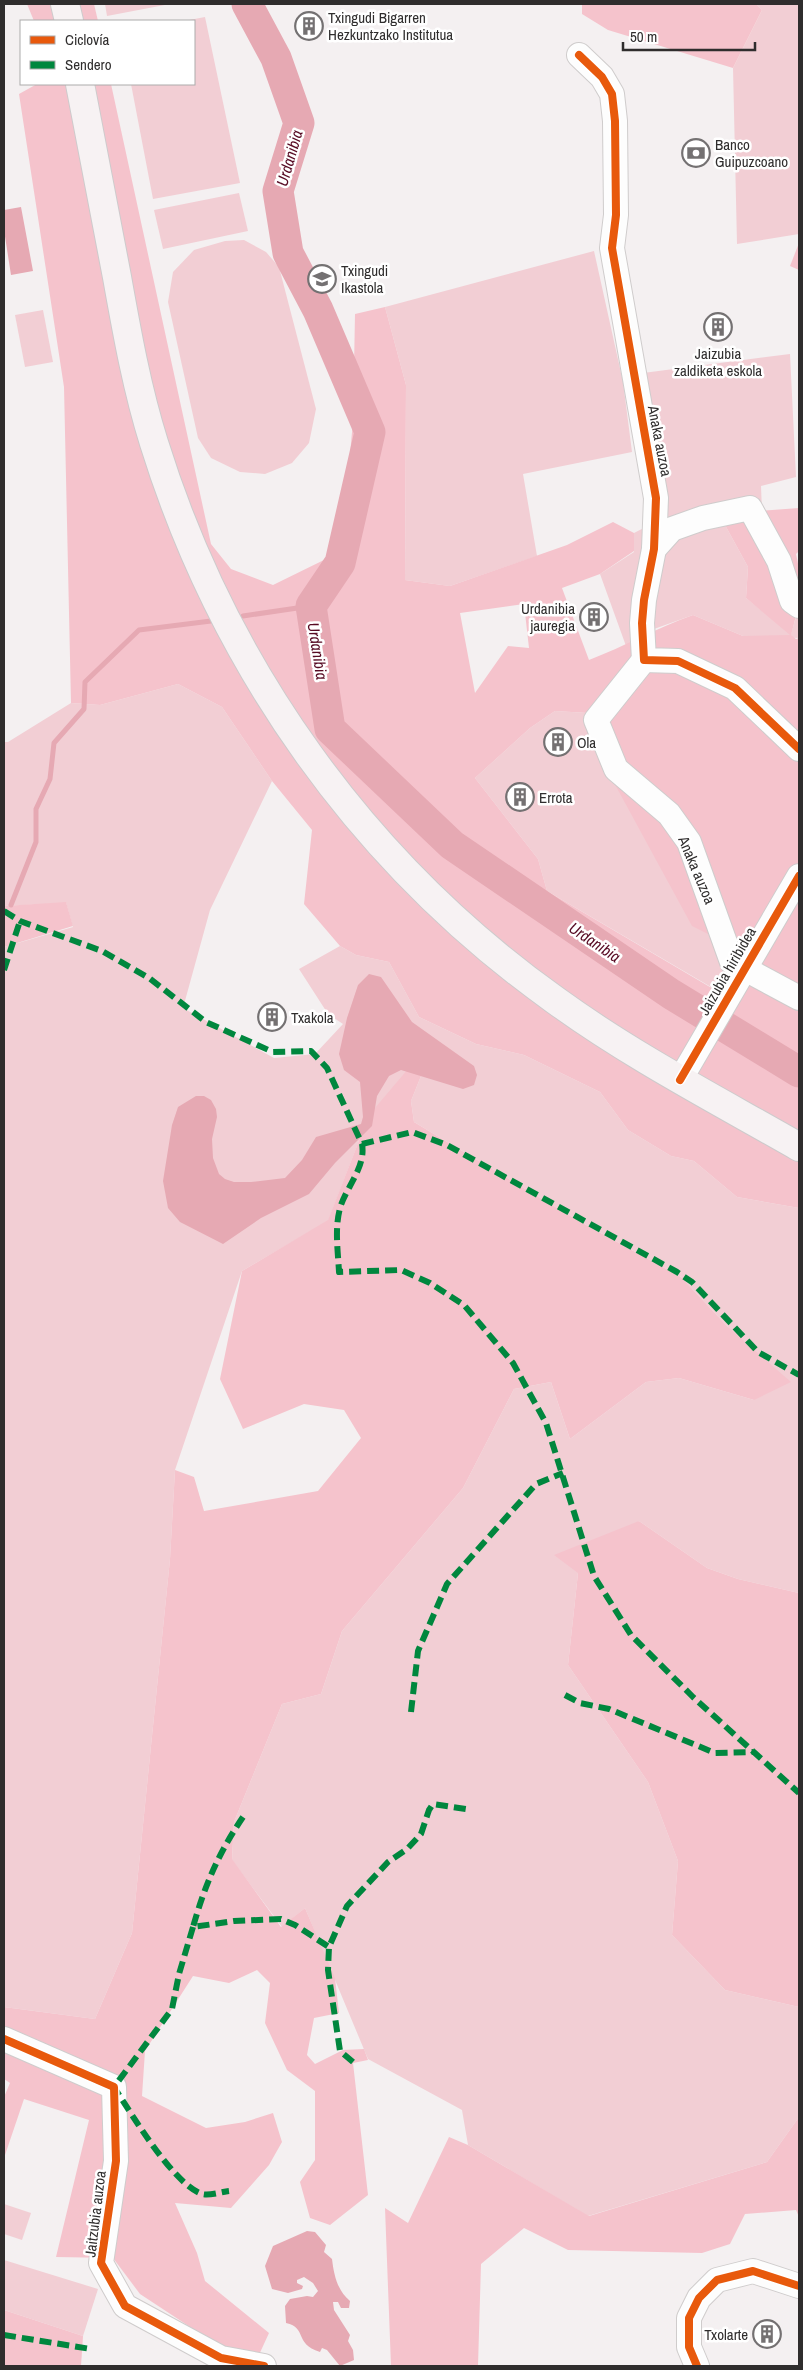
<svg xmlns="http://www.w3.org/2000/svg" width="803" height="2370" font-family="'Archivo Narrow',sans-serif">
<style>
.green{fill:#f2ced4}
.forest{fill:#f5c3cc;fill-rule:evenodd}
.water{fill:#e6a9b3}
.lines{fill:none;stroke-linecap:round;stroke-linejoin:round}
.stream{stroke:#e6a9b3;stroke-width:5}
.river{stroke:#e6a9b3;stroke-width:31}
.minor-casing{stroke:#cfcccc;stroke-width:26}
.major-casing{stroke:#cdcbcc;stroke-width:30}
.minor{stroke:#fdfdfd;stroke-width:24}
.major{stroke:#f7f2f3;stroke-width:28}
.quiet{stroke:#00873e;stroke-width:6;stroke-dasharray:12 6;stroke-linecap:butt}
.cycleway-casing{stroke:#fff;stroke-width:11}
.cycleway{stroke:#e8590c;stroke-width:8}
.labels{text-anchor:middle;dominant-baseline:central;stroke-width:5;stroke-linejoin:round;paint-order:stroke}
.poi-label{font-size:15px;fill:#2f2d2d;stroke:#fff;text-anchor:start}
.street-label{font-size:15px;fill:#2f2d2d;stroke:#fff}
.water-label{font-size:16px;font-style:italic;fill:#570a23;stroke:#fff}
</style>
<rect width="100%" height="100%" fill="#f4f0f1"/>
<g class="green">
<polygon points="105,4 170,4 107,16"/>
<polygon points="756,4 799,4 799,234 737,244 733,68 762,10"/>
<polygon points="205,17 240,183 153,199 131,84 194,84 194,21 184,21"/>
<polygon points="239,193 248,231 163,249 154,210"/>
<polygon points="244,240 266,252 279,267 316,409 309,443 292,463 265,474 240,472 211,458 198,438 168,302 173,272 194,250 225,241"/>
<polygon points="594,251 623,382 632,452 523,474 537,556 450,586 405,580 406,385 385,307"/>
<polygon points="43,310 53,362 25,367 15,315"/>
<polygon points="790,354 796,477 761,486 762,511 719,514 748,567 746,598 791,634 799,607 799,638 743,636 693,615 654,629 626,646 600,574 634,552 634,533 665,517 643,373"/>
<polygon points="178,684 222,707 272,781 210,910 183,1008 274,1058 315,1054 343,1024 328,1014 299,969 340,946 356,955 389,962 419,1017 476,1044 524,1055 600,1092 628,1130 671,1156 694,1161 737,1197 799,1208 799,1593 738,1579 707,1568 639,1521 578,1573 568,1665 648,1782 678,1861 672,1935 725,1990 799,2007 799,2117 767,2162 588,2216 468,2145 462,2110 368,2059 305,1908 282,1927 232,1860 234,1822 282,1704 321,1694 342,1631 463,1488 514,1389 551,1382 570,1439 646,1382 679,1378 754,1400 728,1327 681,1277 579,1221 414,1122 411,1101 421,1076 369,1115 328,1221 242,1271 175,1470 170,1559 132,1933 95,2019 4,2007 4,947 73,927 66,903 4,906 4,742 8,742 71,703 100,705"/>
<polygon points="555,711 588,713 722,941 745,969 728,997 547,891 538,859 475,778 530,728"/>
<polygon points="4,2204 31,2213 22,2240 4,2234"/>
<polygon points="4,2260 98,2289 83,2336 4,2310"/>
</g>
<g class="forest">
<polygon points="27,4 94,4 98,21 34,21"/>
<polygon points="582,4 756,4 762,10 733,68 608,30 582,14"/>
<path d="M37,84h74l100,460 20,25 42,16 55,-27 17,-48 8,-89 2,-107 30,-7 21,78 -1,195 45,6 117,-41 46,-23 21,11v18l-34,23 -38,14 27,72c36,-14 68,-32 104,-45l50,21 47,-1 -44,-37 2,-31 -29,-53 80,-6v43l-3,3c7,27 3,54 -5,81l5,4 3,-1v570l-62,-11 -43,-36 -23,-5 -43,-26 -28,-38 -76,-37 -48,-11 -57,-27 -30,-55 -33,-7 -16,-9 -36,-42 8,-74 -40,-49 -50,-74 -44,-23 -78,21 -29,-2 -7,-316 -45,-293zM524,604l5,44 -21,-2 -33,47 -15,-80zM555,711l33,2 18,55 86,158 30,15 23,28 -18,28 -180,-106 -9,-32 -63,-81 55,-50z"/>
<polygon points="799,243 799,270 790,266"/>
<polygon points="66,902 73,926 4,947 4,906"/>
<polygon points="408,1069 421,1076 411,1101 414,1122 579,1221 681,1277 728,1327 791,1382 754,1400 679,1378 646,1382 570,1439 551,1382 514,1389 463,1488 342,1631 321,1694 282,1704 234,1822 232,1859 281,1927 305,1908 335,1978 339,2013 314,2018 307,2055 315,2064 343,2050 364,2049 368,2060 353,2063 368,2195 330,2225 310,2218 300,2182 315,2160 315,2091 287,2070 265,2023 270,1983 257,1970 229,1983 193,1976 145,2051 142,2096 206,2128 245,2122 273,2113 282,2142 269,2165 231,2208 175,2203 197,2253 205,2281 269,2333 258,2357 222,2348 140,2294 113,2258 56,2257 89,2120 24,2099 4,2158 4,2097 10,2083 4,2079 4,2007 95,2019 132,1933 170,1559 175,1470 194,1477 204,1511 318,1491 361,1438 344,1410 304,1404 243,1429 220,1379 242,1271 328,1220 369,1115"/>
<polygon points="639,1521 707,1568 738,1579 799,1593 799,2007 725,1990 672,1935 678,1861 648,1782 568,1665 578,1573 554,1555"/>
<polygon points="799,2117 799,2217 796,2210 745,2214 730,2244 702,2253 568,2250 524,2228 481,2264 478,2366 391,2366 385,2208 408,2223 449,2137 468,2145 589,2216 767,2162"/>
<polygon points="4,2310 83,2336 81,2366 4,2366"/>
</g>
<g class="water">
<polygon points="21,207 33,271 11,275 4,230 4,210"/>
<polygon points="369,974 381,977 412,1022 474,1066 477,1075 474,1085 463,1089 401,1070 389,1076 377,1096 372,1126 335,1163 309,1194 261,1218 223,1244 180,1222 168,1208 163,1181 172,1125 178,1107 196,1096 204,1096 211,1100 216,1109 217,1117 212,1139 213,1158 219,1174 225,1179 234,1182 251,1182 285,1178 302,1160 316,1137 361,1124 363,1117 360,1082 344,1070 339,1054 347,1018 358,985"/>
<path d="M307,2231l8,1 11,13 -2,7 8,7c2,16 5,31 18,42l-1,7h-8l-3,-6h-5l1,8 16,25 -2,6 5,9 1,10 -14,6 -13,-16 -5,-2 -2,4c-27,-9 -12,-24 -34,-29l-1,-17 5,-7 17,-3 6,1 5,-6 -5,-8 -9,-6 -7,3v3l6,3 -1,3 -14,4 -16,-4 -7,-23 8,-20z"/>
</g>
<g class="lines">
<g class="stream">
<polyline points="243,616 311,606"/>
<polyline points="11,905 36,842 36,809 50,779 54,743 84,709 85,682 139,630 211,621"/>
</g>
<polyline class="river" points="247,4 276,58 299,123 278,191 288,253 318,310 370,432 340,563 311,606 330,729 452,845 671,994 799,1072"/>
<defs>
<g id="minor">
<polyline points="579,55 602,77 612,94 615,121 616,215 612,248 656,498 654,549 644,600 642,623 644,660 678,661 735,688 799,749"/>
<polyline points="654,549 672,529 703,518 750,508 779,561 792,601 799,606"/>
<polyline points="644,660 596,720 616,769 669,814 689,842 732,962 799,998"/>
<polyline points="680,1080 799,876"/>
<polyline points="4,2039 114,2087 116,2161 101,2263 125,2306 221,2358 264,2366"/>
<polyline points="697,2366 689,2347 689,2318 699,2298 717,2280 753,2271 799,2286"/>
</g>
<g id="major">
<polyline points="65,4 69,21"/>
<path d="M80,84c12,64 25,129 37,193 10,56 20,112 37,166 70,225 209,420 401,557 77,56 162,100 244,147"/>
</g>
</defs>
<use href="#minor" class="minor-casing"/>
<use href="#major" class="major-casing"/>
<use href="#minor" class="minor"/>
<use href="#major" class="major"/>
<g class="quiet">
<path d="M4,911l16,10 82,30 47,27 57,44 67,30 38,-1 16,17 35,76c4,22 -14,41 -21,61 -7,21 -3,46 -2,67l62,-2 29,13 34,22 49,58 33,60 48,153 37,59 62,62 106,96"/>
<polyline points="4,970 20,921"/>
<polyline points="362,1144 412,1132 447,1145 677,1272 692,1282 758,1352 799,1375"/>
<polyline points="565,1695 580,1703 609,1709 715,1753 753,1752"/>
<polyline points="411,1712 418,1651 447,1584 536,1484 563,1473"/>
<path d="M243,1817c-25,37 -38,68 -50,110l41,-6 47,-2 14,6 34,22"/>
<path d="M193,1927l-14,47 -7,35 -58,78c17,26 59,97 88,107 7,2 19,-2 27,-3"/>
<polyline points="353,2062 340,2051 328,1970 329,1947 347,1906 388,1862 407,1849 421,1834 429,1810 433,1804 466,1809"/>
<polyline points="4,2335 91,2349"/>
</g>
<defs>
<g id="cycleway">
<polyline points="579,55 602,77 612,94 615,121 616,215 612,248 656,498 654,549 644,600 642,623 644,660 678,661 735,688 799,749"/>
<polyline points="680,1080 799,876"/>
<polyline points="4,2039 114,2087 116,2161 101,2263 125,2306 221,2358 264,2366"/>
<polyline points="697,2366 689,2347 689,2318 699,2298 717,2280 753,2271 799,2286"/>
</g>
</defs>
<use href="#cycleway" class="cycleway-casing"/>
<use href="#cycleway" class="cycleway"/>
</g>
<defs>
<symbol id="building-ring" viewBox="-11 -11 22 22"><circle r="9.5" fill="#fff" stroke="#747172" stroke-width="1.5"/><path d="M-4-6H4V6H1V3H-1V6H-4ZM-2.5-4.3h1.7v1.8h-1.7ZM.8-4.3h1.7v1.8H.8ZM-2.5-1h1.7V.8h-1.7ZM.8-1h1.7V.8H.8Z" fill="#747172"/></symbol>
<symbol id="bank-ring" viewBox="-11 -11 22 22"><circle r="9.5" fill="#fff" stroke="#747172" stroke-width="1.5"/><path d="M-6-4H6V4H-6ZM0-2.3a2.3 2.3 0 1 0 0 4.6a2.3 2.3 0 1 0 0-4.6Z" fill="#747172"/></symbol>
<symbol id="school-ring" viewBox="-11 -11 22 22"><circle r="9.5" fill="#fff" stroke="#747172" stroke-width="1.5"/><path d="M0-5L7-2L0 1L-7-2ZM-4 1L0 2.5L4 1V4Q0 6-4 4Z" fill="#747172"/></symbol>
</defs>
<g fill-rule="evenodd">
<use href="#building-ring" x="293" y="10" width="32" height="32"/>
<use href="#bank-ring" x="680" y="137" width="32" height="32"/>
<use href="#school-ring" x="306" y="263" width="32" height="32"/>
<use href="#building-ring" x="702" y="311" width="32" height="32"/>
<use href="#building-ring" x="578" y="601" width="32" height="32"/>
<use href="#building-ring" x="542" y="726" width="32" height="32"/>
<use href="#building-ring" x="504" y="781" width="32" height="32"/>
<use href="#building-ring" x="256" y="1001" width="32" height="32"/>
<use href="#building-ring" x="751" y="2318" width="32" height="32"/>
</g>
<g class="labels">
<g class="poi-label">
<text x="328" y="17">Txingudi Bigarren<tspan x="328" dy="17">Hezkuntzako Institutua</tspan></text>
<text x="715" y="144">Banco<tspan x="715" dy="17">Guipuzcoano</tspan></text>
<text x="341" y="270">Txingudi<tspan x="341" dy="17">Ikastola</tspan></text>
<text x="718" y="353" text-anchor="middle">Jaizubia<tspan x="718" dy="17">zaldiketa eskola</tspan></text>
<text x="575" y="608" text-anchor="end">Urdanibia<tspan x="575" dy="17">jauregia</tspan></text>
<text x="577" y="742">Ola</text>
<text x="539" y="797">Errota</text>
<text x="291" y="1017">Txakola</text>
<text x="748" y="2334" text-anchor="end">Txolarte</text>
</g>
<g class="street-label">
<text transform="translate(660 441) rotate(79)">Anaka auzoa</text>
<text transform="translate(697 870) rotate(67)">Anaka auzoa</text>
<text transform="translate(727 971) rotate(-60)">Jaizubia hiribidea</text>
<text transform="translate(95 2214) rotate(-83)">Jaitzubia auzoa</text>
</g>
<g class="water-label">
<text transform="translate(289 158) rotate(-74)">Urdanibia</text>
<text transform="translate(318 651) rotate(81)">Urdanibia</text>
<text transform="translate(595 942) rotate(34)">Urdanibia</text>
</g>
</g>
<rect width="803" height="2370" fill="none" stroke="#2f2d2d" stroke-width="10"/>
<rect x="20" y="20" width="175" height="65" fill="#ffffff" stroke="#acabab"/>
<rect x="30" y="36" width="25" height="8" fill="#e8590c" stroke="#acabab"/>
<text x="65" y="45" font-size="15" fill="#2f2d2d">Ciclovía</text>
<rect x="30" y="61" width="25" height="8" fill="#00873e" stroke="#acabab"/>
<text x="65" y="70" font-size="15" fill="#2f2d2d">Sendero</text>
<path d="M623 42v8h132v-8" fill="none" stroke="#2f2d2d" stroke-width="2.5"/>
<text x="630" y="42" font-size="15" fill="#2f2d2d" stroke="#ffffff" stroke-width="4" paint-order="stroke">50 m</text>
</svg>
